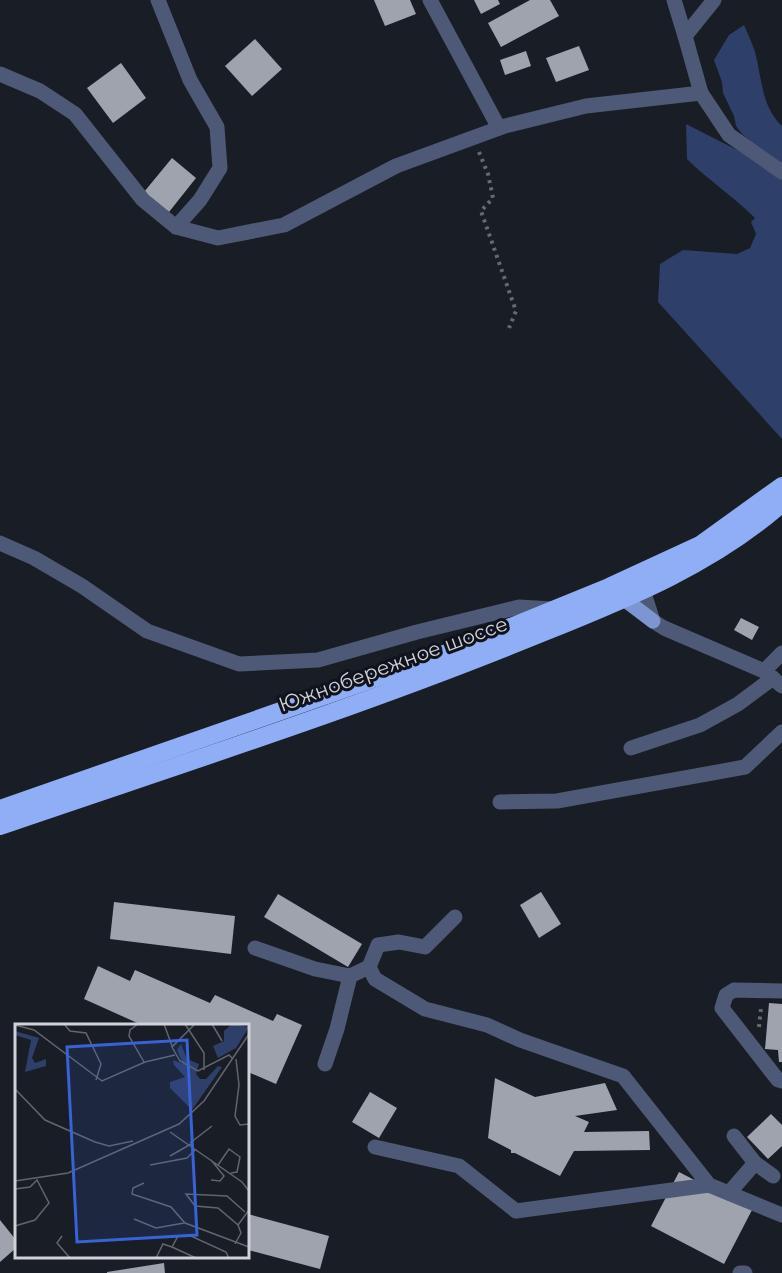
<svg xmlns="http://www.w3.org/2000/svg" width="782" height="1273" font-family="Montserrat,sans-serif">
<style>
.green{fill:#2e3f69}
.building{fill:#9ea3ae}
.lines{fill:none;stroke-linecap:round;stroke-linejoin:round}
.path{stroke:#666970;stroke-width:4;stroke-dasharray:3 4.5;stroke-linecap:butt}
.minor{stroke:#4d5976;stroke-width:15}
.major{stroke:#7d96d1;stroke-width:15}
.highway{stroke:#90aef6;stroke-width:18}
.labels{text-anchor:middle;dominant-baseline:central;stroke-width:6;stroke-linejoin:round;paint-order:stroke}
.street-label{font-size:20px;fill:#d0d2d8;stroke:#10131c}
.inset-road{fill:none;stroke:#62656d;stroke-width:1.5}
.view{fill:#3862d8;fill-opacity:0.15;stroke:#3862d8;stroke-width:3}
.inset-edge{fill:none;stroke:#d0d2d8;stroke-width:3}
</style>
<rect width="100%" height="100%" fill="#191d25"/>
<path class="green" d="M744,25c4,9 8,18 11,27 7,26 6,54 27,74v313l-124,-137 2,-38 23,-14 54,4 13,-6 6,-14 -5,-12 4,-4c-22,-22 -47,-38 -68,-59l-1,-35 63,32 5,-12 -12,-10 -6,-8 -2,-10 -11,-23 -1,-11 -8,-22 15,-25z"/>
<g class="building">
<polygon points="374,0 410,0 416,14 385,26"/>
<polygon points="474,0 498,0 500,4 481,14"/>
<polygon points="530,0 550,0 559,16 501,47 488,23"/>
<polygon points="255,39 282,69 252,96 225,66"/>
<polygon points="579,46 589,70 556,82 546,58"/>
<polygon points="526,51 531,66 505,75 500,60"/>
<polygon points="121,63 146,98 113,123 87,88"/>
<polygon points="172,158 196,178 169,212 144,192"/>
<polygon points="741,618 759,627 752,640 734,630"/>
<polygon points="541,892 561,924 539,938 520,905"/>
<polygon points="278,894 362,944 348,967 264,917"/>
<polygon points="114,902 235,916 231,954 110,939"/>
<polygon points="98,966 130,981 135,970 210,1003 215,995 273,1021 277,1014 302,1025 276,1084 248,1072 248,1026 144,1026 84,999"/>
<polygon points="769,1003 782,1004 782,1062 779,1062 778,1050 765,1049"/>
<polygon points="495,1078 535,1097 605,1083 617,1110 575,1116 589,1122 584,1132 649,1131 650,1150 574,1151 560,1176 515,1153 511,1153 511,1150 488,1138"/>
<polygon points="370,1092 397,1108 379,1138 352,1122"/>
<polygon points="771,1114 782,1125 782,1146 768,1159 747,1137"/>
<polygon points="679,1172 752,1210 724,1264 651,1226"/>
<polygon points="248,1214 329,1236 320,1269 248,1250"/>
<polygon points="0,1220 16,1240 16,1248 0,1262"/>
<polygon points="164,1263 165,1273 107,1273 107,1272"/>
</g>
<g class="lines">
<g class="path">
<polyline points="479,152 488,174 493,198 481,211 516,311 509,328"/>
<polyline points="759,1027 761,1008"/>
</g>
<g class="minor">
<polyline points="158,0 190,80 217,127 220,168 200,200 176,227"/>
<polyline points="430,0 499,128"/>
<polyline points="674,0 685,36"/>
<polyline points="714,0 685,36 701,93 729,135 782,172"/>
<polyline points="0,74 40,91 75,114 143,200 176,227 218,238 284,225 396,166 505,126 586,106 701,93"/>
<polyline points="0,543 34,558 82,586 147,631 239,664 318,660 417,632 519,607 553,609"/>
<polyline points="643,590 653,621 664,628 764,671 782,686"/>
<polyline points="764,671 782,653"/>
<polyline points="631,748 700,725 738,704 773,678"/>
<polyline points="500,802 557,801 745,767 782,732"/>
<polyline points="455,917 425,947 399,942 378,945 369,967 375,979 425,1009 487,1025 520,1040 623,1076 709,1185 782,1215"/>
<polyline points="255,948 315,969 350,976 369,967"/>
<polyline points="782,991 734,990 726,995 722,1008 778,1080 782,1081"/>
<polyline points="325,1064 337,1029 350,976"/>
<polyline points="734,1136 755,1163 773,1176"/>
<polyline points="375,1147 459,1166 516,1211 709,1185"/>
<polyline points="729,1193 755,1163"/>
<polyline points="740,1273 745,1273"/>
</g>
<polyline class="major" points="624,599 653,621"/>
<g class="highway">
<polyline points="0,809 447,653 609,587 700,545 782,486"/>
<path d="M0,826c175,-60 351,-116 522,-185 91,-37 186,-72 260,-138"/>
</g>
</g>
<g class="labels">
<g class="street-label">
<text transform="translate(393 664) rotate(-20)">Южнобережное шоссе</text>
</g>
</g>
<g transform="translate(15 1024)">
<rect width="234" height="234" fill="#191d25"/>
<path d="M217,0l17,3 -13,21 -18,10 -5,-12 11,-5v-10zM0,7l24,7 -7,20 3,5 11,-4v7l-21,6 6,-32 -16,-5zM166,20l6,15 12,5 -3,10 4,5h6l12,-13 4,1 -30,43 -22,-22v-6l15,-5 -11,-12 -1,-5 10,4 -6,-14z" fill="#2e3f69"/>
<path class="inset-road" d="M49,0l6,7 16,2 15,31 -5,16M123,0l-8,6 -1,6 15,26M149,0l8,22M170,0l19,29v17M180,0l-23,23 8,14 18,10 31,-16 4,4M197,0l10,17M0,1l19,5 68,51 43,-19 30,-7M221,35l3,26 -4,31 5,9 9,-1M0,65l30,31 50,22 14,4 24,-5M155,108l72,50 7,9M175,119l22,-17M155,132l21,-12M196,136l13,16 -4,5 -9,-1M135,141l37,-7 9,-9M203,141l11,-16 11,8 -3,15 -6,1M0,157l53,-8 111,-49 25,-23 45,-67M129,159l-11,5 -1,6 39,13 14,16 64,24M0,165l15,-2 7,-7 12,23 -14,17 -20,6M119,195l22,9 28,-5M223,201l11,-15M47,212l-5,7 13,15M220,220l6,-11 -3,-8 -20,-17 -23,-2 -9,-12 41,2 18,16M157,223l24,11M141,234l7,-14 9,3 6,-11h13l35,16 3,6"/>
<path class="view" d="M172,16l10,195 -120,7 -10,-195z"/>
<rect width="234" height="234" class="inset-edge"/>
</g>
</svg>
